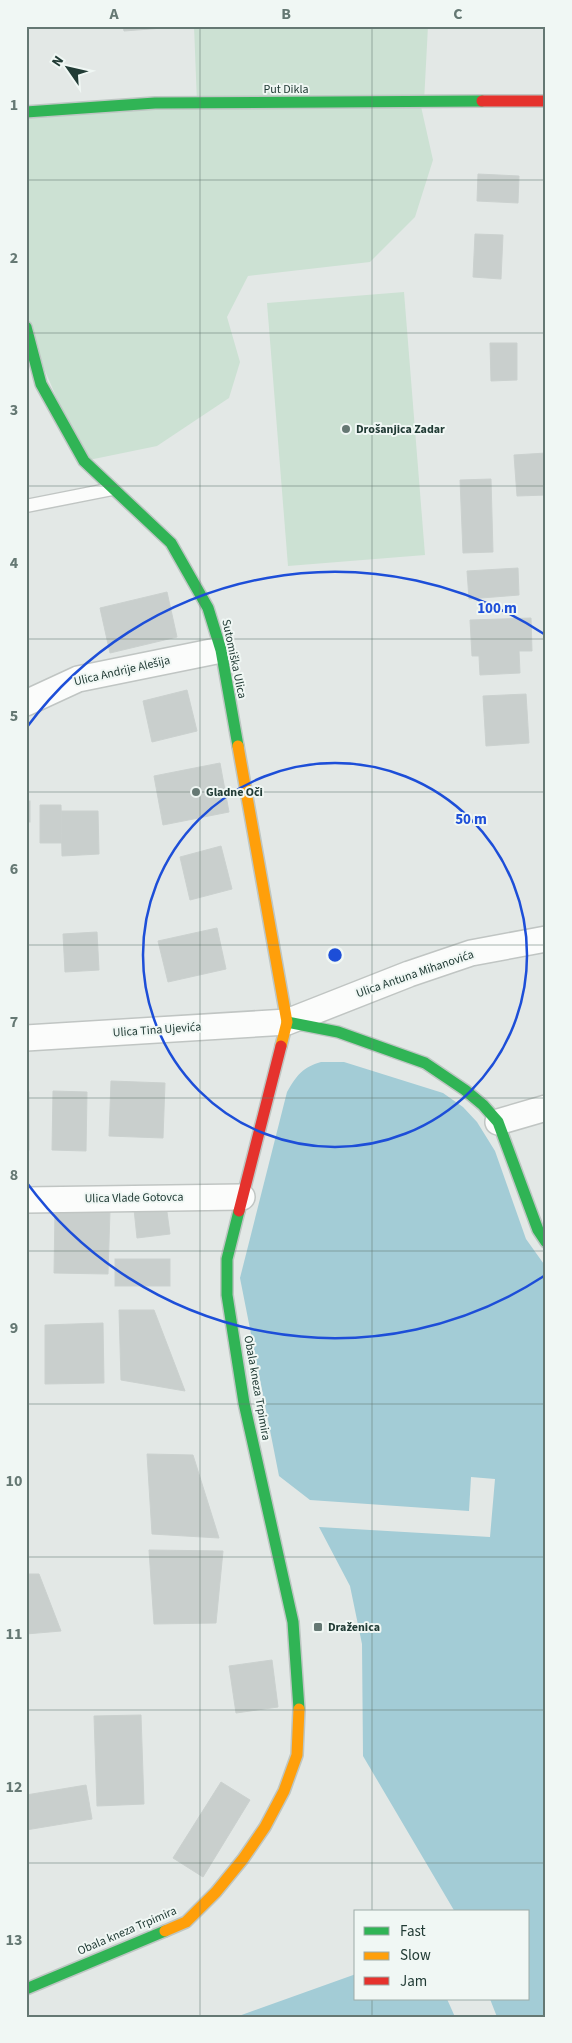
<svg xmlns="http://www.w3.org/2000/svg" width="572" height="2043" font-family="'Source Sans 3',sans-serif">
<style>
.green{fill:#cce1d3}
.water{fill:#a3ccd6}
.building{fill:#c9cfcd;stroke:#cbd1cf}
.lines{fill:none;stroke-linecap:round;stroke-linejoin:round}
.lane-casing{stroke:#c0c5c3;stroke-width:15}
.street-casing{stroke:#c0c5c3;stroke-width:28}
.fast-casing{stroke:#bec6c3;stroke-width:14}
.slow-casing{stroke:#bec6c3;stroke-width:14}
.jam-casing{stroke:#bec6c3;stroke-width:14}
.lane{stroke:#fbfcfb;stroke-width:12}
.street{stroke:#fbfcfb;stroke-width:25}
.fast{stroke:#30b455;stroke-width:11}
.slow{stroke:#ff9f0a;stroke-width:11}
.jam{stroke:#e5322d;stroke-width:11}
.grid{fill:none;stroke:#657873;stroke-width:1;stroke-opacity:0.55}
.ring{fill:none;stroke:#1d4ed8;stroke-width:2.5}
.poi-dot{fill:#657873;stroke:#f0f7f4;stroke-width:2}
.labels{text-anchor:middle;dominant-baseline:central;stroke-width:4;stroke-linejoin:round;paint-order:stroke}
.street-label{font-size:12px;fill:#213b35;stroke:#f0f7f4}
.poi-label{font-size:12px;font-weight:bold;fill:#213b35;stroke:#f0f7f4;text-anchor:start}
.centre{fill:#1d4ed8;stroke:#f0f7f4;stroke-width:2.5}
.ring-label{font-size:15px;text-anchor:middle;font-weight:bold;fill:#1d4ed8;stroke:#f0f7f4;stroke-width:4;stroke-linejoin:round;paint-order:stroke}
.neatline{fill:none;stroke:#657873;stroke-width:2}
.grid-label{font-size:16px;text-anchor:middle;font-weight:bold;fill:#657873}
</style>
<rect width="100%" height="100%" fill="#e3e8e6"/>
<g class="green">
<polygon points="194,26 428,26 424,102 420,102 433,160 415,217 370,262 248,276 227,317 240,362 229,398 157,446 84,461 26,327 26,112 197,103"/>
<polygon points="404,292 425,555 288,566 267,303"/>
</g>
<g class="water">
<path d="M321,1062h23l99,31 20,14 14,15 18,29 31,88 20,28v750h-49l-7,-18h38v-87h-73l-92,-156 -1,-112 -12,-58 -31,-59 171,10 5,-58 -24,-2 -2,34 -159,-11 -31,-24 -39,-198 47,-186c10,-17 16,-25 34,-30z"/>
<polygon points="356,1974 356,1999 447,1999 455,2017 236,2017"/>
</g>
<g class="building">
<polygon points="123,26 163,26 163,28 124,31"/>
<polygon points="478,174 519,176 518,203 477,201"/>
<polygon points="475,234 503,235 501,279 473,277"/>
<polygon points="490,343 517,343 517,380 491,381"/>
<polygon points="546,453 546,495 517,496 514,455"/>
<polygon points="491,479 493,552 463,553 460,480"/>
<polygon points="518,568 519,595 469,599 467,571"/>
<polygon points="167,592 177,637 110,653 100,608"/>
<polygon points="531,618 532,651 519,651 520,673 480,675 479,656 472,656 470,620"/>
<polygon points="187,690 197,731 152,742 143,701"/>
<polygon points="526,694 529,743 486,746 483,696"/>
<polygon points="220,763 229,812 163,825 154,776"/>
<rect x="26" y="801" width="4" height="21"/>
<polygon points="40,805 61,805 62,843 40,843"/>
<polygon points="61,811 98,811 99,854 62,856"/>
<polygon points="221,846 232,889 190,900 180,857"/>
<polygon points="217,928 226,969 168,982 158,941"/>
<polygon points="97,932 99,970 65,972 63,934"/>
<polygon points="111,1081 165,1083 163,1138 109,1136"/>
<polygon points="53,1091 87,1092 86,1151 52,1150"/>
<rect x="26" y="1092" width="3" height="58"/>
<polygon points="166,1205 170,1234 137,1238 134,1209"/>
<polygon points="55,1210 110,1211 108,1274 54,1273"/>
<rect x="115" y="1259" width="55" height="27"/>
<polygon points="119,1310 154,1310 185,1391 121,1380"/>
<polygon points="103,1323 104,1383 45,1384 45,1325"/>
<polygon points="147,1454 193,1455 219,1538 152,1534"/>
<polygon points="149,1550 223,1551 216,1623 154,1624"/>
<polygon points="26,1574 39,1574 61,1631 26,1634"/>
<polygon points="272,1660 278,1707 236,1713 229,1666"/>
<polygon points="141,1715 144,1804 97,1806 94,1716"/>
<polygon points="221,1782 250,1800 203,1877 173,1858"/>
<polygon points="86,1785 92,1819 26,1830 26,1795"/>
</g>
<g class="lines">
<defs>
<polyline id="lane" points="26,506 112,489"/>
<g id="street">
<polyline points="26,703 78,679 221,650"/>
<polyline points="26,1038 287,1022 409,974 471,953 546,939"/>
<polyline points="498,1122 546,1108"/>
<polyline points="26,1200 242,1197"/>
</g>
<g id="fast">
<polyline points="26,112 155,103 482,101"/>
<polyline points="26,327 41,384 84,461 171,543 208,608 221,650 238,746"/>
<polyline points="287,1022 338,1032 425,1063 465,1090 483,1105 498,1122 538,1230 546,1242"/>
<polyline points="239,1211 227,1259 227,1295 244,1403 293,1622 299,1709"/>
<polyline points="26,1989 165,1931"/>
</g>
<g id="slow">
<polyline points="238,746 287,1022 281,1046"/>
<polyline points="165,1931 186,1922 216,1892 243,1859 265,1827 284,1791 297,1755 299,1709"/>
</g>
<g id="jam">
<polyline points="482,101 546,101"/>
<polyline points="239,1211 281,1046"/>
</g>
</defs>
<use href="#lane" class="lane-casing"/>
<use href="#street" class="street-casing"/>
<use href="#fast" class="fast-casing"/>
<use href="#slow" class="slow-casing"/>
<use href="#jam" class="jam-casing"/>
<use href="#lane" class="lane"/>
<use href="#street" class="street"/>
<use href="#fast" class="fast"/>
<use href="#slow" class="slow"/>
<use href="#jam" class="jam"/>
</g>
<path class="grid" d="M200,26v1991M372,26v1886M26,180h520M26,333h520M26,486h520M26,639h520M26,792h520M26,945h520M26,1098h520M26,1251h520M26,1404h520M26,1557h520M26,1710h520M26,1863h520M372,1999v18"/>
<g class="ring">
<circle cx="335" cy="955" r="192"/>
<path d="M544 1276A383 383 0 0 1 27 1183M27 727A383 383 0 0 1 544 634"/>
</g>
<g class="poi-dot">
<circle cx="346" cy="429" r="5"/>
<circle cx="196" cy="792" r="5"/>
<rect x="313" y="1622" width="10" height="10" rx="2.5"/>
</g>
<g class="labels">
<g class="street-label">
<text x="286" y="89">Put Dikla</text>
<text transform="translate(234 659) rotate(78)">Sutomiška Ulica</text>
<text transform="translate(122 671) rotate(-13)">Ulica Andrije Alešija</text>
<text transform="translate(415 974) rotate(-19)">Ulica Antuna Mihanovića</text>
<text transform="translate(157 1030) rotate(-4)">Ulica Tina Ujevića</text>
<text transform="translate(134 1198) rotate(-1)">Ulica Vlade Gotovca</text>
<text transform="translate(257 1388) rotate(80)">Obala kneza Trpimira</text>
<text transform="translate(127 1931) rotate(-23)">Obala kneza Trpimira</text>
</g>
<g class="poi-label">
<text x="356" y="429">Drošanjica Zadar</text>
<text x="206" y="792">Gladne Oči</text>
<text x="328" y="1627">Draženica</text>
</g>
</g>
<circle cx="335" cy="955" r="8" class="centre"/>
<g class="ring-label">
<text x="497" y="613">100 m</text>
<text x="471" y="824">50 m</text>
</g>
<rect width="572" height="2043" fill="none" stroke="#f0f7f4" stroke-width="55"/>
<rect x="354" y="1910" width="175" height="90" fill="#f0f7f4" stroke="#9daca8"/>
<rect x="364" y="1927" width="25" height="8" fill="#30b455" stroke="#9daca8"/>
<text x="400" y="1936" font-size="15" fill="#213b35">Fast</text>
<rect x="364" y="1952" width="25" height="8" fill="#ff9f0a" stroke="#9daca8"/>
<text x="400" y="1960" font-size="15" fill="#213b35">Slow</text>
<rect x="364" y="1977" width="25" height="8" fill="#e5322d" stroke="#9daca8"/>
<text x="400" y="1986" font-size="15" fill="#213b35">Jam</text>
<g transform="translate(68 68) rotate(304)" stroke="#f0f7f4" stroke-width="4" paint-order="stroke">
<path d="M0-4L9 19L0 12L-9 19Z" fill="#213b35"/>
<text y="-8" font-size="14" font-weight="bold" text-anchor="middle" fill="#213b35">N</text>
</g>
<rect x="28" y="28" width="516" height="1988" class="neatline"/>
<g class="grid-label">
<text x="114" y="19">A</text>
<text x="286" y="19">B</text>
<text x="458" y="19">C</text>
<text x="14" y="110">1</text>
<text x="14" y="263">2</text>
<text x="14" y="415">3</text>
<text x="14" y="568">4</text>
<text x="14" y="721">5</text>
<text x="14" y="874">6</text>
<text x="14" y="1027">7</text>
<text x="14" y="1180">8</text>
<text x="14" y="1333">9</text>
<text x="14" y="1486">10</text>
<text x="14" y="1639">11</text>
<text x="14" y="1792">12</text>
<text x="14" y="1945">13</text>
</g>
</svg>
